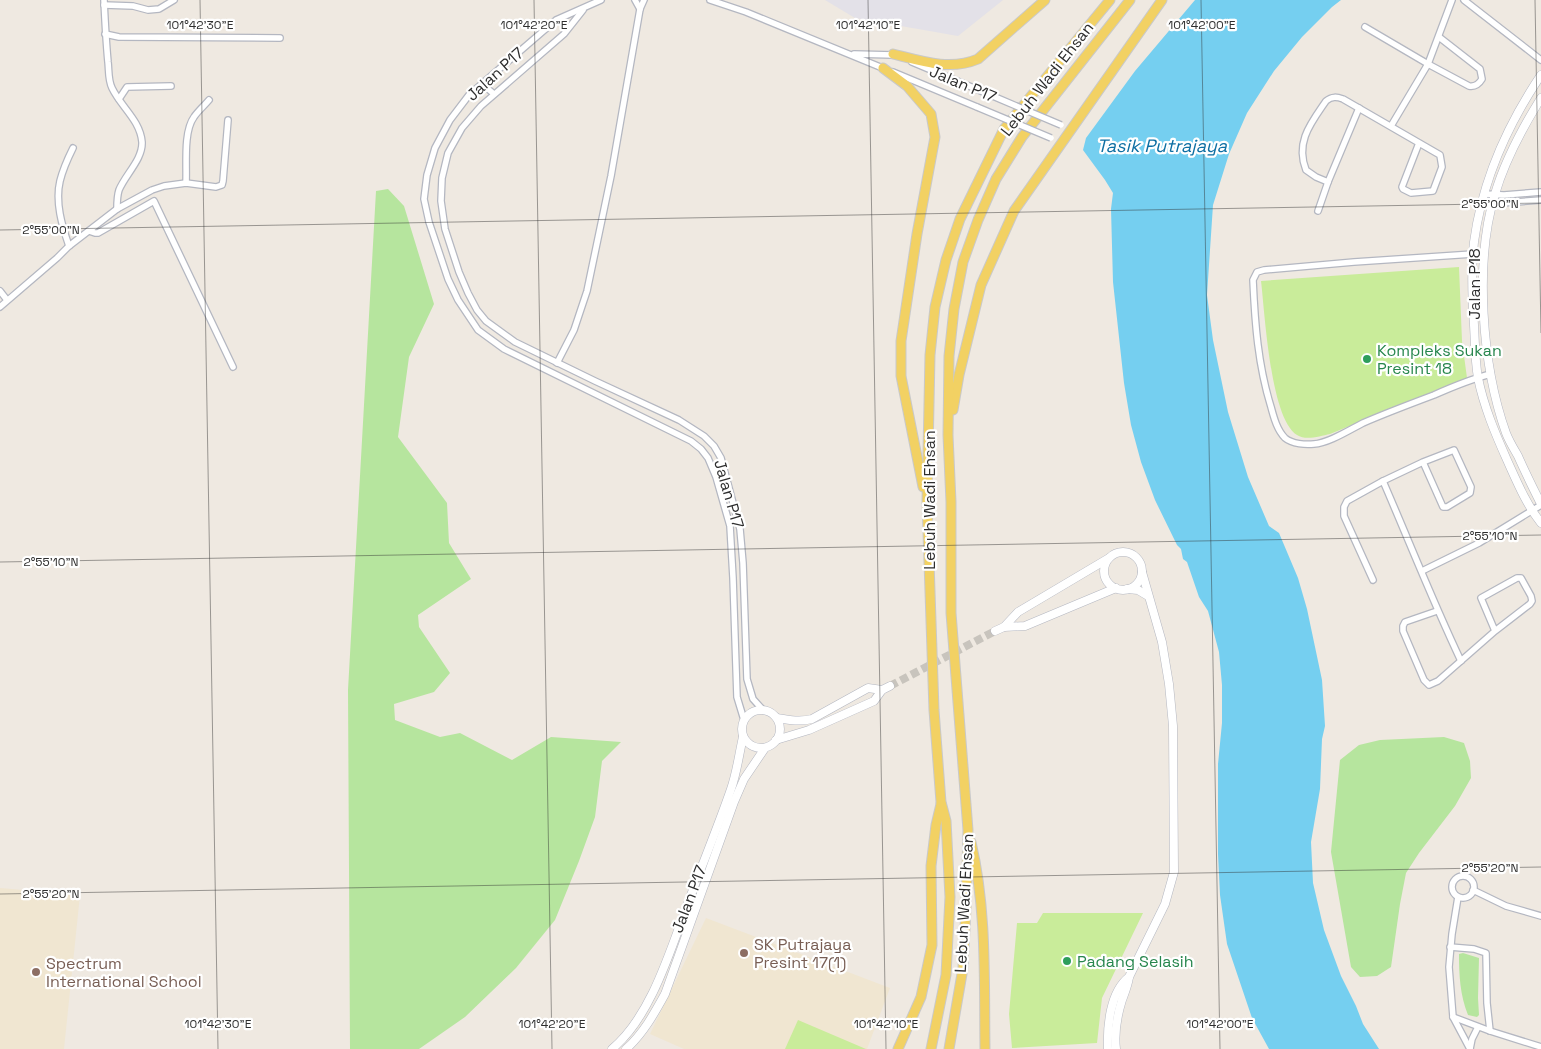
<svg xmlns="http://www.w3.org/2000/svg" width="1541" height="1049" font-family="'Space Grotesk',sans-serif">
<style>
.industrial{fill:#e3e1e8}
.education{fill:#f0e6d1}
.green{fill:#b6e59e}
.pitch{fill:#c9ec9a}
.water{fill:#75cff0}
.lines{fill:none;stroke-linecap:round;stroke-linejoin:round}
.secondary-tunnel{stroke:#c8c4bd;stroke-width:8;stroke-dasharray:8 4;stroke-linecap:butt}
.street-casing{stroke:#b4b7c1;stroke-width:8}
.secondary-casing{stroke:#b4b7c1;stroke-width:9}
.primary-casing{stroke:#c9c9c9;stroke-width:11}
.street{stroke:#fff;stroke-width:5.5}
.secondary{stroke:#fff;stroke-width:8}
.primary{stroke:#f2d163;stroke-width:9}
.street-bridge-casing{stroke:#b4b7c1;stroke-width:8;stroke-linecap:butt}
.street-bridge{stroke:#fff;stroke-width:5.5}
.ticks{fill:none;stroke:#2e2e2e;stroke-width:1;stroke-opacity:0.45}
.leisure-dot{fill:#2e9e5b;stroke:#fff;stroke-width:2}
.education-dot{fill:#8d6e63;stroke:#fff;stroke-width:2}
.labels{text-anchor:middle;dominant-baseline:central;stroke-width:4.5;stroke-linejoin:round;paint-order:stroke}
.street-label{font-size:16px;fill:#2e2e2e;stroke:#fff}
.leisure-label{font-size:16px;fill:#27864d;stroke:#fff;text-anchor:start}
.education-label{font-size:16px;fill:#785e54;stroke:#fff;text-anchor:start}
.water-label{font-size:18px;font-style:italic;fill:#0d6fa3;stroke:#fff}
.ticks-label{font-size:12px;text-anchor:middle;fill:#2e2e2e;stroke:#fff;stroke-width:4.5;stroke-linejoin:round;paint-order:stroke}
</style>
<rect width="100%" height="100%" fill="#efe9e1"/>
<polygon class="industrial" points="825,0 1003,0 958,36 855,18"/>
<g class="education">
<polygon points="0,888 80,895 64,1049 0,1049"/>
<polygon points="706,918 890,988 867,1049 684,1049 650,1034"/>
</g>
<g class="green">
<polygon points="388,189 404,206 434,304 409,357 398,437 447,503 449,543 471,579 418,615 419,627 450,673 434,692 394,704 395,720 440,737 460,733 512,760 551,737 621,742 602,761 595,817 579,861 555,920 516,968 465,1017 419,1049 350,1049 348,690 376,191"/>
<polygon points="1444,737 1464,743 1470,761 1471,778 1455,806 1419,853 1406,873 1400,904 1391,967 1377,976 1360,977 1351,967 1331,852 1340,760 1359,745 1380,740"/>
<path d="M1463,953l16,5 -1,40 1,17 -2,2 -9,-2c-8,-20 -9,-40 -9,-61z"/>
</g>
<g class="pitch">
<path d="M1459,267l3,74 5,37 -137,56c-10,2 -24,7 -33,1 -27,-17 -32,-122 -36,-154z"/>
<polygon points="1043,913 1143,913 1102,998 1097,1043 1012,1048 1009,1014 1017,923 1037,923"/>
<polygon points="798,1020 866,1049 785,1049"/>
</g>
<polygon class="water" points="1195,0 1341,0 1332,7 1302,37 1274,71 1247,113 1229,154 1213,205 1207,295 1213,340 1228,412 1248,477 1269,526 1279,533 1298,578 1307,609 1322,680 1325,726 1322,739 1320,789 1311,842 1313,883 1324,930 1341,976 1356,1006 1363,1024 1379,1049 1269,1049 1252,1018 1227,944 1220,895 1218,854 1218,764 1222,723 1222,685 1219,652 1208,611 1199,597 1187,562 1183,559 1181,549 1177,545 1155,500 1141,462 1131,425 1124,383 1113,282 1111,209 1113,193 1105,180 1083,150 1086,138 1135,71"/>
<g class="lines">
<polyline class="secondary-tunnel" points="890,686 995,631"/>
<defs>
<g id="street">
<path d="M104,0c1,21 2,41 4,62 1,8 0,18 4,26 9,19 28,32 30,54 1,17 -17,33 -23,48 -2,6 -2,13 -2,19"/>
<polyline points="601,0 556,20 469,95 450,120 435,148 427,175 424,199 429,222 448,279 458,300 478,330 504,349 691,441 701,449 708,458 716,477 730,526 733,578 737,697 744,720"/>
<polyline points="635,0 640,9"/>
<polyline points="710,0 746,12 885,69"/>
<polyline points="1464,0 1541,60"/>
<polyline points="104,5 133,6 148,10 159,9 174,0"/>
<polyline points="583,10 564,34 481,106 462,128 448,153 442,178 441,201 445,229 459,272 468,293 477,310 486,321 515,342 595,381 679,420 704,436 714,446 721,458 740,529 743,563 747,679 753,699 763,710"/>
<path d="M1365,27l63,37 41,22c6,1 10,-2 13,-7l-2,-10 -41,-32"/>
<polyline points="105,34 119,37 280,38"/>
<polyline points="854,54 894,55"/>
<polyline points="912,62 988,94"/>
<polyline points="893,72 977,107"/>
<polyline points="482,84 494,94"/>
<polyline points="119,99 127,87 171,86"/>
<polyline points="1391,126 1428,64 1452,0"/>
<path d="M1328,182l-12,-5 -10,-7c-11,-28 5,-47 20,-69 6,-5 11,-4 17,-2l97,56 2,12 -9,24 -22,2 -8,-4 -1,-2 17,-44"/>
<path d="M186,183c1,-17 -3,-51 8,-66 4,-6 10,-11 15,-17"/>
<polyline points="1485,194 1504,195 1541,192"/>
<polyline points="1482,202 1502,203 1541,200"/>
<polyline points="1318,211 1328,182 1359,108"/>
<polyline points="89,231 95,233 98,233 154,201 233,367"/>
<path d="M69,246c-7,-20 -14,-44 -9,-65 3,-12 8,-23 13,-33"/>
<path d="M1473,254l-119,8 -90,8 -7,2 -4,8c2,44 5,85 18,127 3,11 6,23 14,31 7,6 21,7 29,6 15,-1 35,-14 49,-21 23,-10 47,-19 71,-28 18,-8 37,-16 57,-21"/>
<polyline points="0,291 7,300"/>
<polyline points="0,307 57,258 69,246 117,209 152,190 164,186 186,183 216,187 222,185 223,181 228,120"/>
<polyline points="557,363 574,330 587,291 611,176 640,9 644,0"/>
<path d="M1383,481c26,60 50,121 78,180"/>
<polyline points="1422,571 1479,543 1541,505"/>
<polyline points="1373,580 1344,516 1344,507 1347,501 1383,481 1423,462 1454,450 1471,487 1470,493 1447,507 1443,507 1423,462"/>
<polyline points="1437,611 1405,622 1403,626 1403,631 1424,680 1429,685 1438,681 1495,631 1530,604 1532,601 1531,596 1521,578 1517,578 1481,598 1495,631"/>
<circle cx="1463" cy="887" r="11"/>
<polyline points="1473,890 1506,906 1541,916"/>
<polyline points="1458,897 1452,934 1449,967 1453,1017 1470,1049"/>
<polyline points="1450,947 1474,949 1486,953 1487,1003 1490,1031"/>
<polyline points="1453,1017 1490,1031 1541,1047"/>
<polyline points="1470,1049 1472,1039 1478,1027"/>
</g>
<g id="secondary">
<path d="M1541,75c-33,49 -59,107 -67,167 -3,28 -2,55 0,83 1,17 1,36 4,53 6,29 17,55 29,82 10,22 19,44 34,63"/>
<path d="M1541,98c-18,29 -36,62 -46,96 -21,68 -13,172 11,239 3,8 8,16 12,23 7,16 15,32 23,48"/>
<circle cx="1123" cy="571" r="19"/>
<polyline points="1127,589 1138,590 1148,596"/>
<polyline points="1004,627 1025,626 1116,588"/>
<polyline points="995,631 1004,627 1018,612 1109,558"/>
<circle cx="761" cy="729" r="19"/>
<path d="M777,718c12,2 23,4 35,1l56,-31 14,2"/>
<polyline points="776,740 809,730 874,701 882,690 890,686"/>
<path d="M612,1049c41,-34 60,-105 79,-154 13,-35 28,-71 40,-106 6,-17 8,-35 12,-52"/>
<path d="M626,1049c17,-15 28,-35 39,-55l69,-192 10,-23 21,-31"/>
<path d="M1108,1049c-1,-23 2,-57 21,-72"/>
<path d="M1116,1049c-2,-17 1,-33 6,-49 3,-8 6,-15 7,-23l36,-73 9,-32 -1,-146 -4,-42 -7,-42 -20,-70"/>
</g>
<g id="primary">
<path d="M893,54c28,7 57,17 85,5l67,-59"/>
<polyline points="883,68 907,86 931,114 935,137 917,234 901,341 901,376 923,487"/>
<polyline points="953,410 959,375 981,285 1014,211 1162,0"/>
<path d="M971,842c16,68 13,138 14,207"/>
<polyline points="898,1049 921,997 932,945 931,866 936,825 941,804"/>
<polyline points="931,1049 946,975 950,897 946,821 941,802 934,710 927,502 930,355 935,307 946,260 960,219 1004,129 1110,0"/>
<polyline points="949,1049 963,968 966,908 968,830 951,613 951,502 948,435 949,356 954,309 963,262 978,220 996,179 1022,137 1130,0"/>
</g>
</defs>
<use href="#street" class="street-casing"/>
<use href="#secondary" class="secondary-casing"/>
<use href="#primary" class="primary-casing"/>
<use href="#street" class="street"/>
<use href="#secondary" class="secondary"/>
<use href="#primary" class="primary"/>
<defs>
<g id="street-bridge">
<polyline points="988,94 1061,125"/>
<polyline points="977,107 1051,138"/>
</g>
</defs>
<use href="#street-bridge" class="street-bridge-casing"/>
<use href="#street-bridge" class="street-bridge"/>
</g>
<path class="ticks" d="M200,0l18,1049M534,0l18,1049M868,0l18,1049M1201,0l19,1049M1535,0l6,333M0,230l1541,-27M0,562l1541,-27M0,894l1541,-27"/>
<g class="leisure-dot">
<circle cx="1367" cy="359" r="5"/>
<circle cx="1067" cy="961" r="5"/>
</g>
<g class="education-dot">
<circle cx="744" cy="953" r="5"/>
<circle cx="36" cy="972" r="5"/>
</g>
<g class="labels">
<g class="street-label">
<text transform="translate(495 74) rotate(-42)">Jalan P17</text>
<text transform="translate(1047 79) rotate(-52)">Lebuh Wadi Ehsan</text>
<text transform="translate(963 84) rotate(23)">Jalan P17</text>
<text transform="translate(1474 284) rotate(-90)">Jalan P18</text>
<text transform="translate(729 494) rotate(74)">Jalan P17</text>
<text transform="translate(929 500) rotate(-90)">Lebuh Wadi Ehsan</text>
<text transform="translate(689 899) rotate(-69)">Jalan P17</text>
<text transform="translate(964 903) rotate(-87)">Lebuh Wadi Ehsan</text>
</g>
<g class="leisure-label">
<text x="1377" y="350">Kompleks Sukan<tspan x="1377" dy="18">Presint 18</tspan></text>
<text x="1077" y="961">Padang Selasih</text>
</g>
<g class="education-label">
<text x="754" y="944">SK Putrajaya<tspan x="754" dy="18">Presint 17(1)</tspan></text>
<text x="46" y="963">Spectrum<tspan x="46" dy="18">International School</tspan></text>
</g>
<g class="water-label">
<text x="1162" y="145">Tasik Putrajaya</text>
</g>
</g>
<g class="ticks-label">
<text x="200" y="29">101°42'30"E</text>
<text x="534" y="29">101°42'20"E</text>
<text x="868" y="29">101°42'10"E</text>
<text x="1202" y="29">101°42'00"E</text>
<text x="1490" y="208">2°55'00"N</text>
<text x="51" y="234">2°55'00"N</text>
<text x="1490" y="540">2°55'10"N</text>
<text x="51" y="566">2°55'10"N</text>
<text x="1490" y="872">2°55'20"N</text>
<text x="51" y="898">2°55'20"N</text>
<text x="218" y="1028">101°42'30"E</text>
<text x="552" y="1028">101°42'20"E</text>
<text x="886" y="1028">101°42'10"E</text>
<text x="1220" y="1028">101°42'00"E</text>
</g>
</svg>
